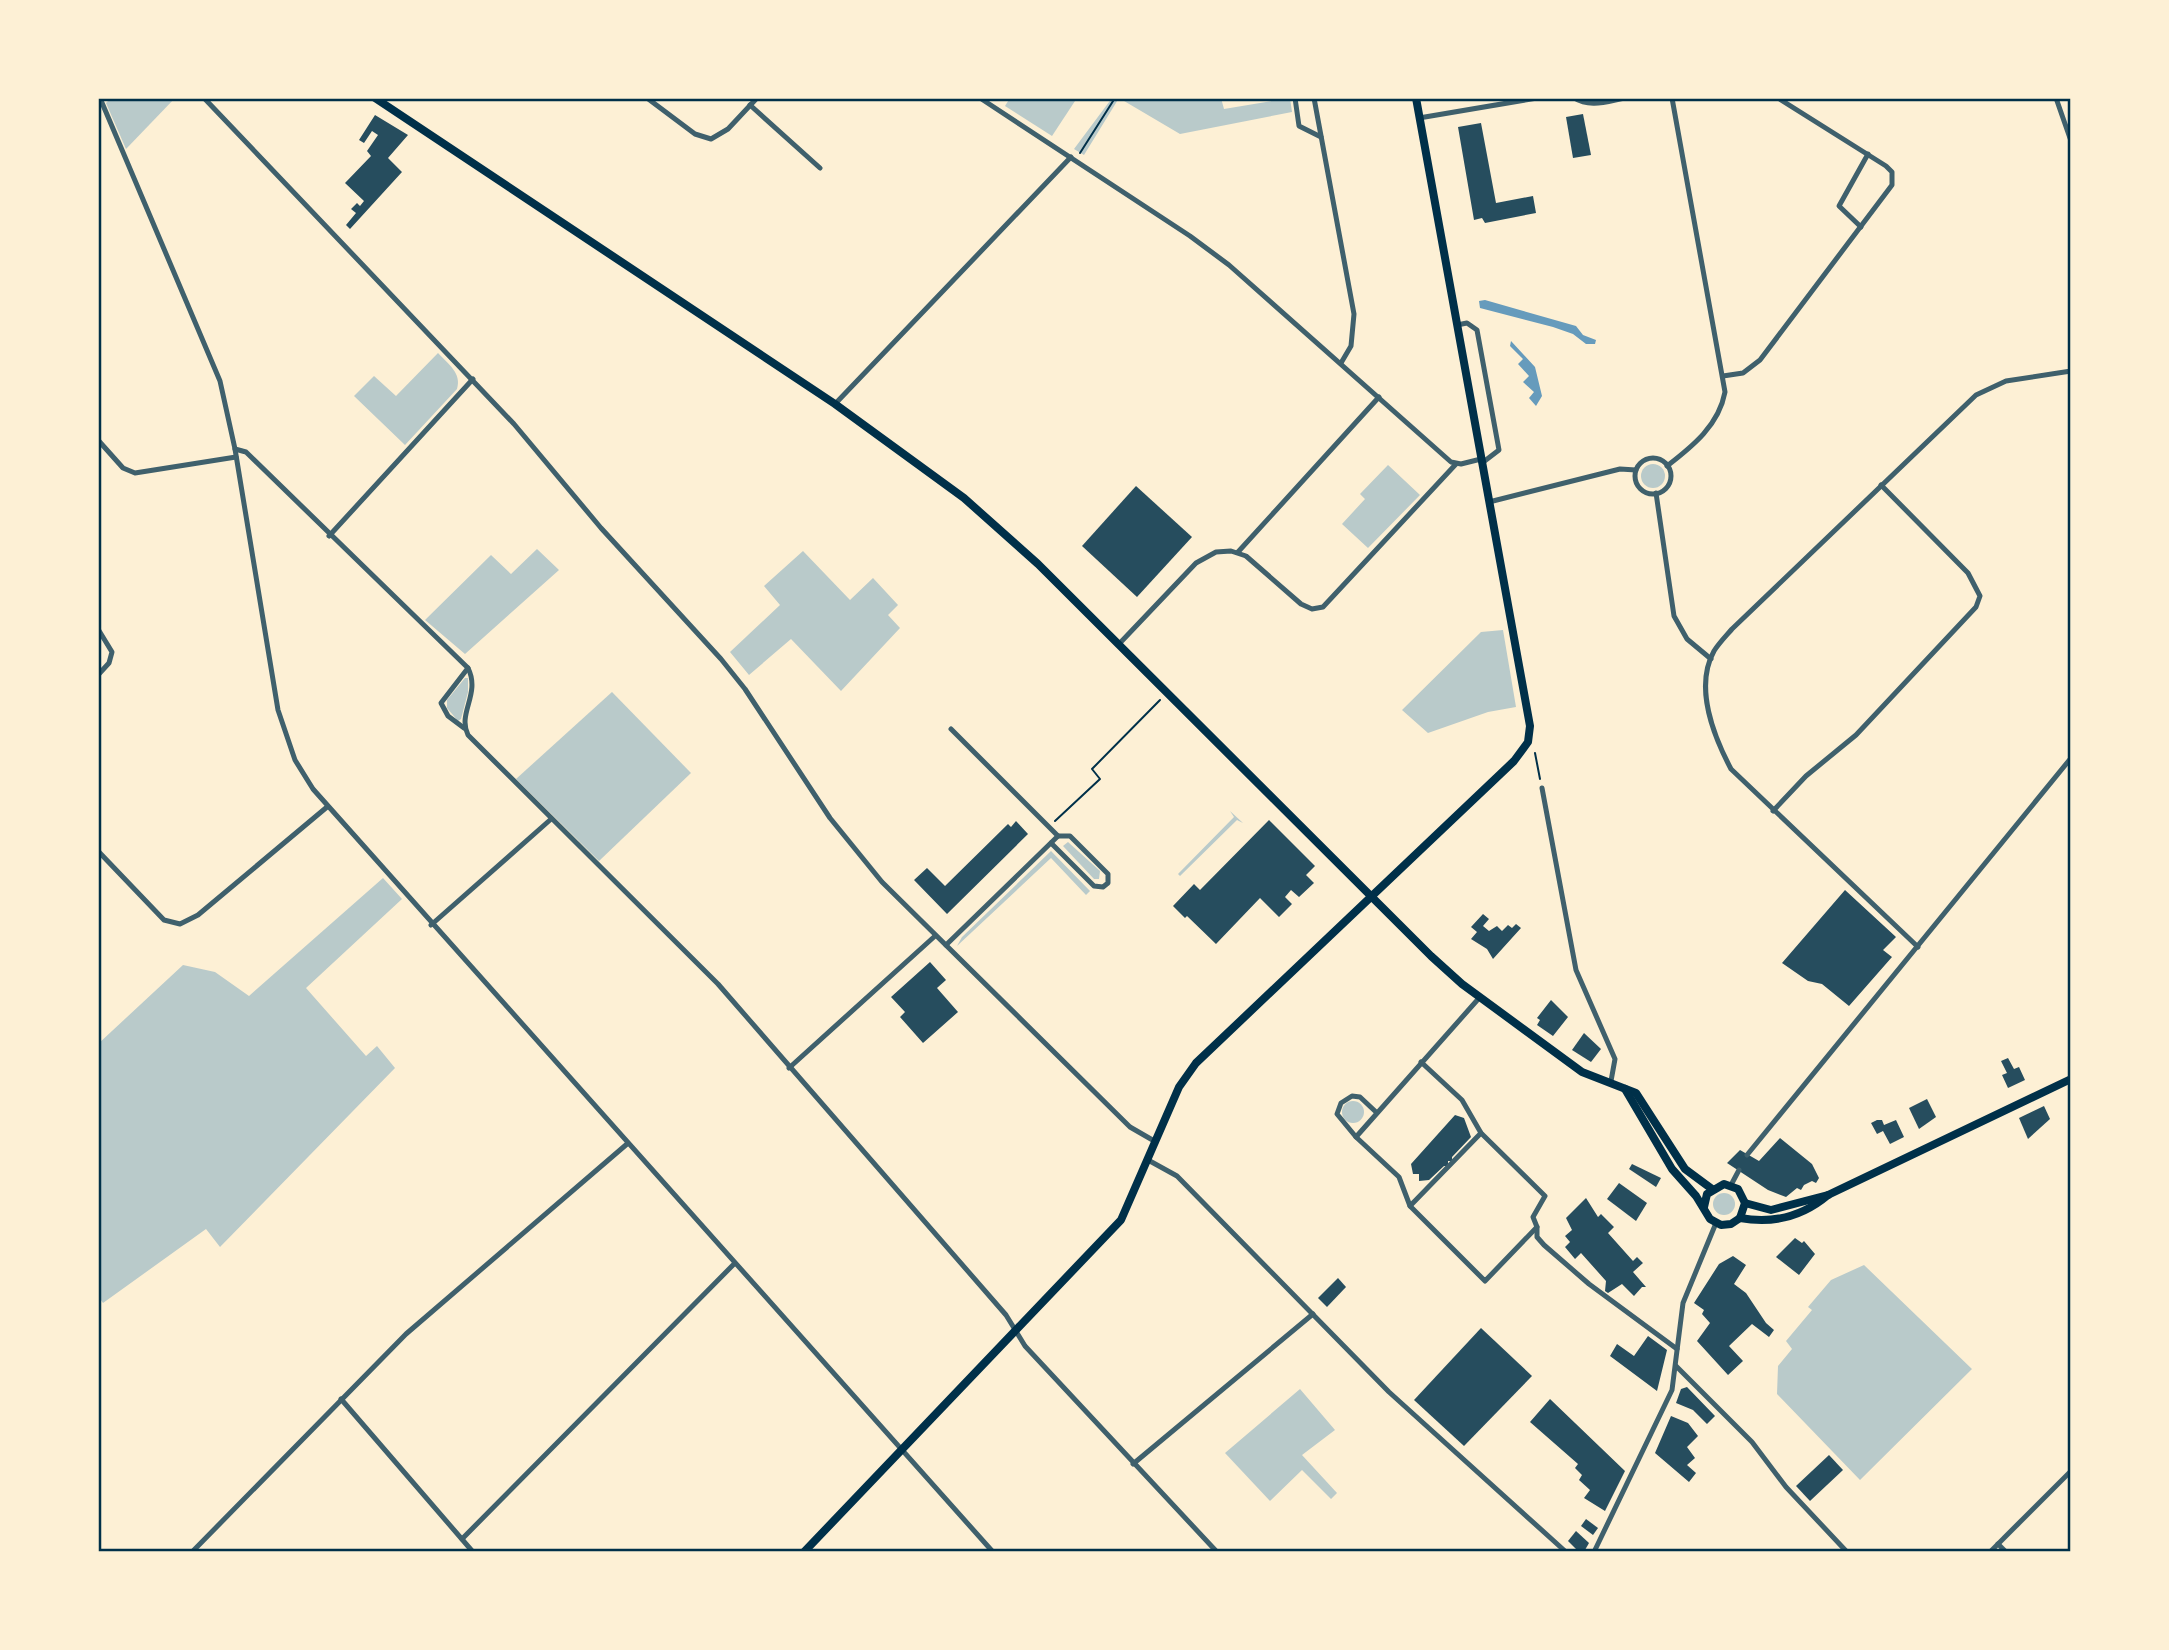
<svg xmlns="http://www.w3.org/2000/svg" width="2169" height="1650" font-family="'Crimson Pro',serif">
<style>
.green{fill:#b9caca}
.water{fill:#669bbc}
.building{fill:#264d5e}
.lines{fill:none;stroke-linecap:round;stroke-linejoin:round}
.path{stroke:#003049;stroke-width:2}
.minor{stroke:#3f606c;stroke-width:5}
.secondary{stroke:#003049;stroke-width:8}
.neatline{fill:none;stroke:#003049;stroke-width:2.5}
</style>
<rect width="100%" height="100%" fill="#fdf0d5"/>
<g class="green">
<polygon points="111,98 175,98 126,149 106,103"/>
<polygon points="1010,98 1077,98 1052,136 1005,106"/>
<polygon points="1112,98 1221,98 1224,109 1290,98 1292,112 1180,134 1119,98 1084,155 1074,149"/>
<path d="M438,353c10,11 24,20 19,36l-52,56 -51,-49 20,-20 22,20z"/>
<circle cx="1653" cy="476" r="12"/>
<polygon points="1388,465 1420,495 1368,548 1342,524 1365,499 1360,494"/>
<polygon points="537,549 559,570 465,654 425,620 491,555 511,574"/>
<polygon points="803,551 850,600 873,578 898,605 888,615 900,628 841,691 791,639 749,675 730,652 780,605 764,586"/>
<polygon points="1503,630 1516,707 1488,712 1428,733 1402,710 1481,632"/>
<polygon points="465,678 468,678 468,692 461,719 458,721 447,708 447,700"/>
<polygon points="612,692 691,773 599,861 516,779"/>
<polygon points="1230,811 1243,823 1237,820 1180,876 1178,874 1234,817"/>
<polygon points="1068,842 1100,871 1099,879 1094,879 1063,846"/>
<polygon points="1051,851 1090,891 1086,895 1051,858 957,946 962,937"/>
<polygon points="383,878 402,899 306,988 366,1056 377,1046 395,1068 220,1247 206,1229 103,1303 98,1296 98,1044 183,965 215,972 249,996"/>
<circle cx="1353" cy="1112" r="11"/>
<circle cx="1724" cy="1204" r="11"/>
<polygon points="1864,1265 1972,1369 1860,1480 1777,1394 1778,1366 1792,1349 1786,1341 1812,1310 1808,1307 1831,1280"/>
<polygon points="1300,1389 1335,1430 1302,1455 1337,1493 1331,1499 1302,1470 1270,1501 1225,1453"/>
</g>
<g class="water">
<polygon points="1485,300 1576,326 1583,335 1596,340 1595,344 1586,344 1573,334 1553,327 1480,308 1479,301"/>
<polygon points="1511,341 1535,367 1542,396 1536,406 1529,398 1534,392 1523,382 1529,376 1518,364 1523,359 1510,346"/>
</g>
<g class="building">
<polygon points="1583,114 1591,155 1573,158 1566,117"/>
<polygon points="375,115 408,135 388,158 402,172 350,229 346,225 356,213 351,209 357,203 360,206 364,201 345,183 371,156 367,151 378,135 372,131 364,143 359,140"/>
<polygon points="1481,123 1496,203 1533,196 1536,213 1485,223 1482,218 1474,220 1458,127"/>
<polygon points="1136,486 1192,537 1137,597 1082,546"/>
<polygon points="1269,820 1315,866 1306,875 1314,883 1299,897 1291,890 1285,897 1292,904 1279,917 1260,898 1216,944 1187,916 1185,918 1173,906 1194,884 1200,890"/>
<polygon points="1016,821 1028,834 947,914 914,880 927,868 945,886 1008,824 1011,827"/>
<polygon points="1845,890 1896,937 1883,950 1892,957 1849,1006 1822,984 1808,981 1782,963"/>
<polygon points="1483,914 1489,919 1483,926 1489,931 1497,926 1502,931 1508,925 1512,928 1516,924 1521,928 1493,959 1487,949 1471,939 1477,932 1471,927"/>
<polygon points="930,962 946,980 937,988 958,1012 923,1043 900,1017 905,1012 891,997"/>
<polygon points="1551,1000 1568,1017 1553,1036 1537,1025 1540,1020 1537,1018"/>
<polygon points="1584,1033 1601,1049 1591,1062 1572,1050"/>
<polygon points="2008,1058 2014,1069 2019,1067 2025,1080 2008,1088 2002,1075 2007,1073 2001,1061"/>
<polygon points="1927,1099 1936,1117 1919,1129 1909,1108"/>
<polygon points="2044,1106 2050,1119 2028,1139 2019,1118"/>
<polygon points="1455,1115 1464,1118 1471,1137 1452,1157 1452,1161 1448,1161 1448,1166 1444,1166 1429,1180 1419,1181 1419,1174 1413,1174 1411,1164"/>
<polygon points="1877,1120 1882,1120 1884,1125 1896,1120 1904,1137 1890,1144 1883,1131 1877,1134 1871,1123"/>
<polygon points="1780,1138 1812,1164 1819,1178 1816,1183 1812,1181 1804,1185 1801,1190 1797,1188 1786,1197 1768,1190 1727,1163 1740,1150 1759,1161"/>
<polygon points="1632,1164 1661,1178 1656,1187 1629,1169"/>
<polygon points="1619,1183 1647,1203 1636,1221 1607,1199"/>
<polygon points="1586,1198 1598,1217 1601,1214 1614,1227 1608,1233 1633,1261 1637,1257 1643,1263 1633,1272 1646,1287 1642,1287 1634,1296 1622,1284 1608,1293 1605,1291 1606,1281 1581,1253 1575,1259 1565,1247 1570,1242 1565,1236 1572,1230 1566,1218"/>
<polygon points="1795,1238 1802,1243 1804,1241 1815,1254 1799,1275 1776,1257"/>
<polygon points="1733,1256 1746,1265 1734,1284 1746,1293 1766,1323 1774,1330 1769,1337 1752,1324 1729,1346 1743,1361 1728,1375 1697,1341 1710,1323 1702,1314 1704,1310 1694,1303 1719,1264"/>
<polygon points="1338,1278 1346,1287 1327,1307 1318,1298"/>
<polygon points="1481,1328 1532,1376 1464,1446 1414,1400"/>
<polygon points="1648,1336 1667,1350 1657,1391 1610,1356 1617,1344 1634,1356"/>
<polygon points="1687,1387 1715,1416 1707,1424 1693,1410 1676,1403 1681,1389"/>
<polygon points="1550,1399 1625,1471 1605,1511 1584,1498 1590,1490 1579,1480 1582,1475 1575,1468 1578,1464 1530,1422"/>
<polygon points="1671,1416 1688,1423 1698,1436 1687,1447 1695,1458 1687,1465 1696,1473 1689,1482 1655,1453"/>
<polygon points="1829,1455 1843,1470 1810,1501 1796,1486"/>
<polygon points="1586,1519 1598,1528 1593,1535 1581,1526"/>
<polygon points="1576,1531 1589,1543 1585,1550 1579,1552 1568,1541"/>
</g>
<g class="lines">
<g class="path">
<polyline points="1080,153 1115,98"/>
<polyline points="1535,753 1540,779"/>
<polyline points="1055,821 1100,779 1092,769 1160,700"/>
</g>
<g class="minor">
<polyline points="100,98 220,381 235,449 278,710 295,760 313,789 993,1552"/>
<polyline points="204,98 514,424 601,528 721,659 745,689 830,818 882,882 1130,1127 1156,1142"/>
<polyline points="647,98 695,134 711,139 728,129 757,98"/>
<polyline points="980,98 1190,236 1229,265 1451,462 1461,464 1481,459"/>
<polyline points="1295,98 1299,126 1321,137"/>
<polyline points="1314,98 1354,314 1351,346 1341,363"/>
<path d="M1574,98c16,10 34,3 51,0"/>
<polyline points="2056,98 2071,141"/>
<polyline points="750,105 820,168"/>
<polyline points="1419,118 1537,98"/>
<polyline points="1861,227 1839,206 1868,154"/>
<polyline points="1457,325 1467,323 1477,330 1499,450 1482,463"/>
<polyline points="1723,376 1743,373 1760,360 1892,185 1892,172 1886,166 1778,98"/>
<polyline points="835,404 1071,157"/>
<polyline points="98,440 123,468 135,473 236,457"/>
<path d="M235,449l11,3 222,216c13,26 -11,45 0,67l250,249 288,331 19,31 192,206"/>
<circle cx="1653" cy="476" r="18"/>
<path d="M1667,466c26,-20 52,-41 58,-74l-53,-294"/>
<polyline points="1656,493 1674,616 1687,639 1711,659"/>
<polyline points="1489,502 1620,469 1636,470"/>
<polyline points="329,536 473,379"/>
<polyline points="1238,552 1379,397"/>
<polyline points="98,629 112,652 109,663 98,675"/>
<polyline points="1119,644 1196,563 1216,552 1231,551 1246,556 1301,604 1312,609 1323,607 1456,464"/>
<polyline points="464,728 448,716 441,703 468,668"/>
<polyline points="1542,788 1576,970 1615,1059 1611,1081"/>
<polyline points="1773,811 1806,776 1856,735 1976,607 1980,596 1968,573 1881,485"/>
<polyline points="1051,843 1094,886 1103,887 1108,883 1108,874 1070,836 1058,836"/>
<polyline points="98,851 164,920 180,924 198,915 327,807"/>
<polyline points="431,925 550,820"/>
<polyline points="946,945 1058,836 951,729"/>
<path d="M1918,947l-187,-178c-17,-32 -37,-82 -17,-118 5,-8 12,-15 18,-22l244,-234 30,-14 65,-10"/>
<polyline points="789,1068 935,936"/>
<polyline points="1376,1112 1360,1097 1352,1096 1341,1103 1337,1114 1356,1137 1480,997"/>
<polyline points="1356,1137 1399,1177 1410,1206 1485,1281 1537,1227 1533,1217 1545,1196 1481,1133 1462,1100 1421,1062"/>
<polyline points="1747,1155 2071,758"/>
<polyline points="1148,1160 1177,1176 1389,1392 1566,1552"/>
<polyline points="1731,1185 1739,1170"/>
<polyline points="1410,1206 1481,1133"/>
<polyline points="1537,1227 1537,1237 1544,1245 1589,1284 1677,1349"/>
<polyline points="1676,1366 1752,1442 1786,1487 1847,1552"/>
<polyline points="341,1399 473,1552"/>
<polyline points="1133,1464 1313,1314"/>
<polyline points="462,1539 734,1264"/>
<polyline points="1998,1544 2006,1552"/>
<polyline points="192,1552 406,1334 627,1144"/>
<polyline points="1594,1552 1672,1390 1683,1303 1716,1223"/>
<polyline points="1990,1552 2071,1471"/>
</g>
<g class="secondary">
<polyline points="375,98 835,404 964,498 1038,564 1431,956 1462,984 1582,1072 1636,1093 1685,1169 1712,1189"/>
<polyline points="1625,1089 1672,1169 1696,1196 1710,1219 1721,1225 1731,1224 1740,1218 1745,1203 1738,1189 1724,1184 1707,1194 1704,1207"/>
<polyline points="1745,1203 1771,1210 1828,1195"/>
<path d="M1740,1218c33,6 62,-1 88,-23l243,-116"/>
<polyline points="804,1552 1121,1220 1179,1087 1196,1063 1514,761 1528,742 1530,726 1416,98"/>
</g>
</g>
<rect width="2169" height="1650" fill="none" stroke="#fdf0d5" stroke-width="200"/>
<rect x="100" y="100" width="1969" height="1450" class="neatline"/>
</svg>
